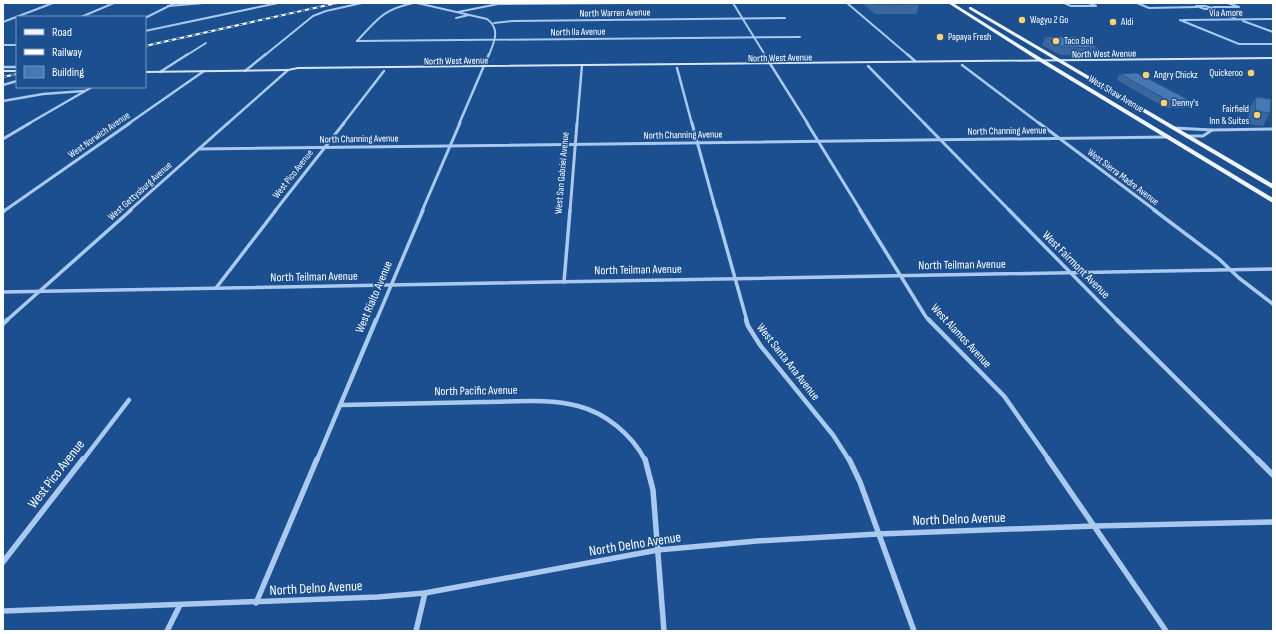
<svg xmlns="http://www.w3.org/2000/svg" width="1276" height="634" font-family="'Sofia Sans Condensed',sans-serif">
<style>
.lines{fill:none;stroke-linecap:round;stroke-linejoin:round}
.minor-far5{stroke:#a9c9ee;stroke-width:2}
.minor-far4{stroke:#a9c9ee;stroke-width:2.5}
.minor-far3{stroke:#a9c9ee;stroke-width:3}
.minor-far2{stroke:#a9c9ee;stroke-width:3.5}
.minor-far1{stroke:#a9c9ee;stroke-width:4.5}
.minor{stroke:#a9c9ee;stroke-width:5.5}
.secondary{fill:#d6e6fa;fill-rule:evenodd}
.primary{fill:#f0f6ff;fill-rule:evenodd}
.rail-casing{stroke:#fff;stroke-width:2}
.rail{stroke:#1b4f8f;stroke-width:1.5;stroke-dasharray:4;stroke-linecap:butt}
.wall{fill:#3a679d}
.building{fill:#4478b7;stroke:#305480}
.poi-dot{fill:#ffd166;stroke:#1b4f8f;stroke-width:1.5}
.labels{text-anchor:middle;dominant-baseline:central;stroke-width:3;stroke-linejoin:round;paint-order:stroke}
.far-street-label{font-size:10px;fill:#fff;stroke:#1b4f8f}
.far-poi-label{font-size:10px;fill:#fff;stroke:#1b4f8f;text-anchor:start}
.street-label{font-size:12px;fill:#fff;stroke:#1b4f8f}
.near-street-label{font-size:14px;fill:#fff;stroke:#1b4f8f}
</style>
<rect width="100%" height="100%" fill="#1b4f8f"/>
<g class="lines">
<g class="minor-far5">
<path d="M417,3l70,16c14,10 7,23 2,36"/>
<polyline points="733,3 765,55"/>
<polyline points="847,3 908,55"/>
<polyline points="1064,3 1071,6 1096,6 1089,3"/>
<polyline points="1137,3 1149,8 1197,7"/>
<polyline points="168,6 204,3"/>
<polygon points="1196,6 1205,6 1215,9 1205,9"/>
<polyline points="1213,7 1239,7 1228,3"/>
<polyline points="1208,9 1235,18"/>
<polyline points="458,12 498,4 628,3"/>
<polyline points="81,17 114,3"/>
<polyline points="145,18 175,3"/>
<polyline points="456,18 469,15"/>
<polyline points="1180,20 1239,44 1273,44"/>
<polyline points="1183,20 1273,19"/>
<polyline points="1243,21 1273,32"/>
<polyline points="3,22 53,3"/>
<polyline points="494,23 513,21 785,18"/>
<polyline points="145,31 278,3"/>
<polyline points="357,41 800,37"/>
<path d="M357,41c21,-22 25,-31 56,-38"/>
<polyline points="3,45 17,45"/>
<polyline points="187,55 206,43"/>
<polyline points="265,55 313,16 326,11 362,3"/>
</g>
<g class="minor-far4">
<polyline points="764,54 808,124"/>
<polyline points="907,54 915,61"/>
<polyline points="962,65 1040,124"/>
<polyline points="868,66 925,124"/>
<polyline points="3,67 17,67"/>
<polyline points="677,68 692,124"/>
<polyline points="245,71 266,54"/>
<polyline points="160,72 188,54"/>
<polyline points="3,85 17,81"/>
<polyline points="3,101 43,94 84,91"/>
<polyline points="28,124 92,87"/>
<polyline points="128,124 204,71"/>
<polyline points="227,124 288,70"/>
<polyline points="343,124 384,71"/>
<polyline points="459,124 489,54"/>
<polyline points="577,124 582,65"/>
</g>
<g class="minor-far3">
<polyline points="692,123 716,211"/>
<polyline points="807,123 861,211"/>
<polyline points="924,123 1010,211"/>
<polyline points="1039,123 1156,211"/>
<polyline points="1174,128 1212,130 1273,129"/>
<polyline points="1187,136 1203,136 1212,130"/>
<polyline points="3,139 30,123"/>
<polyline points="199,149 1168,137"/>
<polyline points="4,211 130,123"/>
<polyline points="129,211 228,123"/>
<polyline points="275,211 344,123"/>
<polyline points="422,211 460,123"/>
<polyline points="570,211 577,123"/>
</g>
<g class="minor-far2">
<polyline points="716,210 747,321"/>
<polyline points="860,210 926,317 930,321"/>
<polyline points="1009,210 1118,321"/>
<polyline points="1154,210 1219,259 1239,278 1273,304"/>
<polyline points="3,212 5,210"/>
<polyline points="564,282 570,210"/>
<polyline points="216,288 276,210"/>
<polyline points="3,292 1273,269"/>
<polyline points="6,321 131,210"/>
<polyline points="376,321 423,210"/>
</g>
<g class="minor-far1">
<polyline points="746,320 748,326 760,345 833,435 849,460"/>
<polyline points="929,320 1004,396 1049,460"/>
<polyline points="1117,320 1258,460"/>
<polyline points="3,324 7,320"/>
<path d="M341,405c48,-1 95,-2 143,-3 31,0 64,-4 94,4 28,7 54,29 67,54"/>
<polyline points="83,460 129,400"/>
<polyline points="317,460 376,320"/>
</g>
<g class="minor">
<polyline points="645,459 653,490 664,631"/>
<polyline points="849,459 860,482 914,631"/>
<polyline points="1048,459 1166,631"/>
<polyline points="1257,459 1273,475"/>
<polyline points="3,562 83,459"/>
<polyline points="256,603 317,459"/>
<polyline points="3,611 378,597 425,593 658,550 757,541 878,534 1095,526 1273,522"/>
<polyline points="167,631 180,605"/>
<polyline points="416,631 425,593"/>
</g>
<g class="secondary">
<polygon points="1273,57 1273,59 298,69 288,71 145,73 145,71 288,69 298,67"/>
<rect x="3" y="70" width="14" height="2"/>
</g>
<g class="primary">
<polygon points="948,3 953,3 1041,58 1273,198 1273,203 1037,60"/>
<polygon points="969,7 971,7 1273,184 1273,189 969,9"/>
</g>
<defs>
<g id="rail">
<polyline points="145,46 337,3"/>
<polyline points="3,77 17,74"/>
</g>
</defs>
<use href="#rail" class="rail-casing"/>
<use href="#rail" class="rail"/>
</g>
<g class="wall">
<polygon points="863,3 917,3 919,4 917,14 875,14 863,4"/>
<polygon points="1045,37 1099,48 1096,56 1060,55 1042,45"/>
<polygon points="1120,74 1191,101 1188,108 1166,108 1117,80"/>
<polygon points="1256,97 1270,113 1263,126 1247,124 1249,110"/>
</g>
<g class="building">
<polygon points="875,3 917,3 919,4 877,5"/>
<polygon points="1045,37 1076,37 1099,48 1063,47"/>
<polygon points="1137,73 1191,101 1169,101 1120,74"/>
<polygon points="1256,97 1271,99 1270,113 1255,111"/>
</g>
<g class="poi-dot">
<circle cx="1022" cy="20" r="4"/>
<circle cx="1113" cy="22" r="4"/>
<circle cx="940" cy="37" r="4"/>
<circle cx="1056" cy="41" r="4"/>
<circle cx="1251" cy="73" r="4"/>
<circle cx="1146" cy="75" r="4"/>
<circle cx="1164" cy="103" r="4"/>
<circle cx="1257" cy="115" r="4"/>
</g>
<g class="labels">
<g class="far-street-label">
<text transform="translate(615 13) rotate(-1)">North Warren Avenue</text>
<text transform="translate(1226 13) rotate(-1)">Via Amore</text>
<text transform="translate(578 32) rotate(-1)">North Ila Avenue</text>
<text transform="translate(1104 54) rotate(-1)">North West Avenue</text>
<text transform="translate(780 58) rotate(-1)">North West Avenue</text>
<text transform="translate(456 61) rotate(-1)">North West Avenue</text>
<text transform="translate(1116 94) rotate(31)">West Shaw Avenue</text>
<text transform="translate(1007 131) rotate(-1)">North Channing Avenue</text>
<text transform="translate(99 135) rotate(-35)">West Norwich Avenue</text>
<text transform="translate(683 135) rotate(-1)">North Channing Avenue</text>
<text transform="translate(359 139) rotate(-1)">North Channing Avenue</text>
<text transform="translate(562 173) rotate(-85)">West San Gabriel Avenue</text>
<text transform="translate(293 174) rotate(-52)">West Pico Avenue</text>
<text transform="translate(1123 177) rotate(37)">West Sierra Madre Avenue</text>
<text transform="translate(140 191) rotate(-42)">West Gettysburg Avenue</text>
</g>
<g class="far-poi-label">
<text x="1030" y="20">Wagyu 2 Go</text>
<text x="1121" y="22">Aldi</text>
<text x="948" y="37">Papaya Fresh</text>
<text x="1064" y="41">Taco Bell</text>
<text x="1243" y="73" text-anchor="end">Quickeroo</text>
<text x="1154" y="75">Angry Chickz</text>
<text x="1172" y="103">Denny's</text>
<text x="1249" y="109" text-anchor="end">Fairfield<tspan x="1249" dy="12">Inn &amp; Suites</tspan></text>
</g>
<g class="street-label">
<text transform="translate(962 265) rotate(-1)">North Teilman Avenue</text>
<text transform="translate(1076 265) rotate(45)">West Fairmont Avenue</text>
<text transform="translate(638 270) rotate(-1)">North Teilman Avenue</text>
<text transform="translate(314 277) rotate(-1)">North Teilman Avenue</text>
<text transform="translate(374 297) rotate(-67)">West Rialto Avenue</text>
<text transform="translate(961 336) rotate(47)">West Alamos Avenue</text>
<text transform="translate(788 362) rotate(52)">West Santa Ana Avenue</text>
<text transform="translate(476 391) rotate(-1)">North Pacific Avenue</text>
</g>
<g class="near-street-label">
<text transform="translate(56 474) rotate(-52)">West Pico Avenue</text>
<text transform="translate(959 519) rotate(-2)">North Delno Avenue</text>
<text transform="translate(635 544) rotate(-9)">North Delno Avenue</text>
<text transform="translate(316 588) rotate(-3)">North Delno Avenue</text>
</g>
</g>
<rect width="1276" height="634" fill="none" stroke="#ffffff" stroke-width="8"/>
<rect x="16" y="16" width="130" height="72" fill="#1b4f8f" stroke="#7695bc"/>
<rect x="24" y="29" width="20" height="6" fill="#f0f6ff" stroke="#7695bc"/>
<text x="52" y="36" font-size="12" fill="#ffffff">Road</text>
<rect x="24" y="49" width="20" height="6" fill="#ffffff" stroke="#7695bc"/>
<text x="52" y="56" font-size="12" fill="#ffffff">Railway</text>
<rect x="24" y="66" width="20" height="12" fill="#4478b7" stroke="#7695bc"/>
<text x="52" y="76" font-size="12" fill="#ffffff">Building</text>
</svg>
